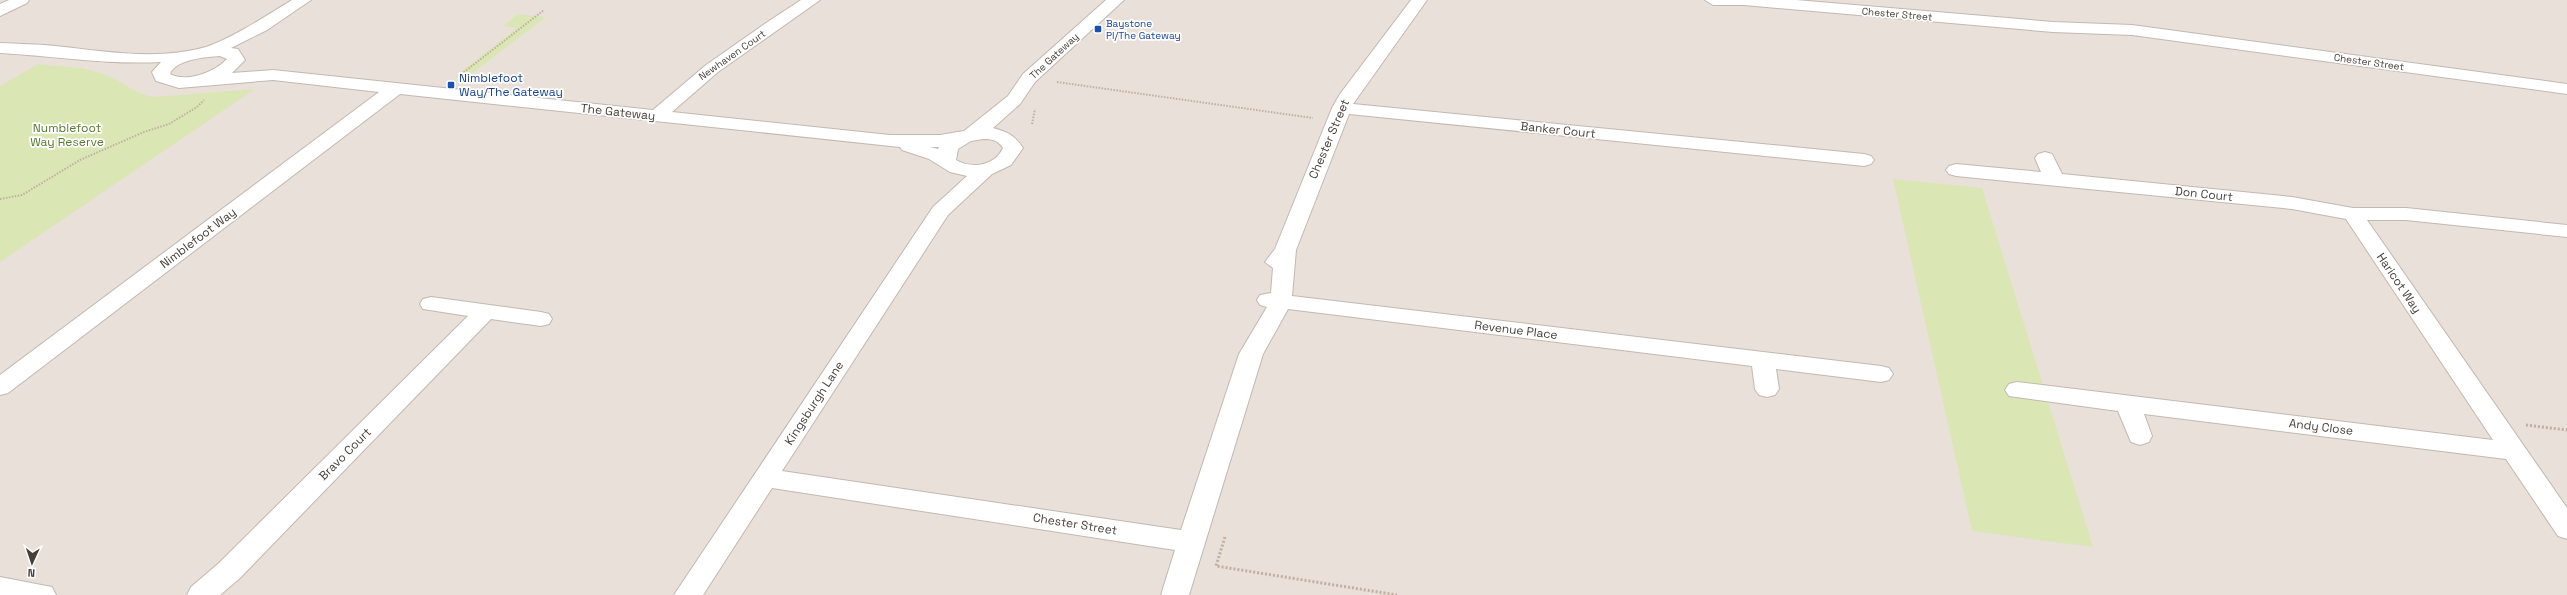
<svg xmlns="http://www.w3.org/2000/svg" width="2567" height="595" font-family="'Space Grotesk',sans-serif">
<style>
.residential{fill:#e8e0d9}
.green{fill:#dae7b5}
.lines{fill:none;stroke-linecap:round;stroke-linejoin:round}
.minor-casing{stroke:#c3b8b0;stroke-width:2}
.path-far1{stroke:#c1af9f;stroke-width:2;stroke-dasharray:1.5 1.5;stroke-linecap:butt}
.path{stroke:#c1af9f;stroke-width:3;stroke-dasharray:2 2;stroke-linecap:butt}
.minor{fill:#fff;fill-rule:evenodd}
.transit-dot{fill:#1a4fb4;stroke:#fff;stroke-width:1.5}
.labels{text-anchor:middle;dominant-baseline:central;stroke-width:3.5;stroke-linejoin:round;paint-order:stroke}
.far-street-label{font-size:10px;fill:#483f38;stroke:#fff}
.far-transit-label{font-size:10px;fill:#164399;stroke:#fff;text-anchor:start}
.transit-label{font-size:12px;fill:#164399;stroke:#fff;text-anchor:start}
.street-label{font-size:12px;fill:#483f38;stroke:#fff}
.park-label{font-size:12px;fill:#58792d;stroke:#fff}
</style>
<rect width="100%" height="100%" fill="#f4f0ea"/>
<rect class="residential" x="0" y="0" width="2567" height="595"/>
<g class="green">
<polygon points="518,14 546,17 466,78 454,77 517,28 503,26"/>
<path d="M38,64c23,3 48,2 70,12 17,7 29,19 47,21l100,-8 -255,173v-176z"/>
<polygon points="1893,179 1982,188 2093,547 1972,531"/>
</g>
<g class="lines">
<defs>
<g id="minor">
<polygon points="9,0 29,0 27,3 0,16 0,4"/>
<path d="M292,0h19l-44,30 -36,18 7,1 7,11 -13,13 41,-3 380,40 53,-45 60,-42 35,-23h19l-102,72 -46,40 218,23h50l24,-4 44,-35 15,-22 83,-74h18l-89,82 -15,22 -27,24c15,4 21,7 30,20l-12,17 -19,9 -44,41 -166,256 399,59 58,-176 28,-47 -7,-2 -3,-5 3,-5 11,-2 2,-25 -8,-6 10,-13 57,-141 8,-14 71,-94h16l-74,104 511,50 7,2 3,4 -3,4 -7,2 -515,-52 -53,136 -4,46 589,70 8,2 4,6 -4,6 -8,2 -105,-13 3,20 -4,6 -8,2 -8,-2 -4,-6 -3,-23 -464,-57 -25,45 -74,241h-28l14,-45 -403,-62 -69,107h-29l259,-388 34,-31 -17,-4 -21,-13 -27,-9 -2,-3 -500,-53 -392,299 -8,2v-20l379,-283 -106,-12 -94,8 -23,-7 -4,-9 9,-10c-54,3 -107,-6 -161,-9v-10c18,1 37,1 55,3 49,5 102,15 151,1 25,-8 63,-33 86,-47zM220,56l7,3c-12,13 -40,24 -57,15 6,-15 36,-17 50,-18zM983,139c9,0 15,1 20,9 -8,18 -31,21 -47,12l2,-11 13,-8zM930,147h9l-1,2z"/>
<polygon points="1705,0 1796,0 2053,22 2132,25 2567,84 2567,94 2132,35 2053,32 1744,5 1713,5"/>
<polygon points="2045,152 2052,154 2062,174 2292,197 2353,208 2406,208 2567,225 2567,237 2406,220 2367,220 2567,508 2567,539 2558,536 2506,459 2144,414 2152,436 2149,442 2140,445 2131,442 2118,411 2009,396 2005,390 2009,384 2017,382 2493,440 2346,219 2292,209 1956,176 1949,174 1946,170 1949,166 1956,164 2041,172 2035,158 2038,154"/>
<polygon points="431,297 541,312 549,314 552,319 549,324 541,326 491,319 239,579 220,595 187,595 191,587 219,563 468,316 423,309 420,304 423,299"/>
<polygon points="0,577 52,587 56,595 0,595"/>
</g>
</defs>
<use href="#minor" class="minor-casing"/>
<g class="path-far1">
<polyline points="459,76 544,10"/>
<polyline points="1057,82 1313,118"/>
<polyline points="1032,124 1035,109"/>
<polyline points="0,199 22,195 80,160 144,132 169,124 197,107 204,100"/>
</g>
<g class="path">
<polyline points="2526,425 2567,430"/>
<polyline points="1225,537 1216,566 1397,595"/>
</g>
<use href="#minor" class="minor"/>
</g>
<g class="transit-dot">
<rect x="1094" y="25" width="8" height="8" rx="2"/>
<rect x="447" y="81" width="8" height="8" rx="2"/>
</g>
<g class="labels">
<g class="far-street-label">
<text transform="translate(1897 14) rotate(5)">Chester Street</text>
<text transform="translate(732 55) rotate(-35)">Newhaven Court</text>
<text transform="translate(1054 56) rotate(-43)">The Gateway</text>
<text transform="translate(2369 62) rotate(8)">Chester Street</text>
</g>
<g class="far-transit-label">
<text x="1106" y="23">Baystone<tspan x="1106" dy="12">Pl/The Gateway</tspan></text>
</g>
<g class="transit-label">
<text x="459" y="78">Nimblefoot<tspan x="459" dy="14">Way/The Gateway</tspan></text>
</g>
<g class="street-label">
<text transform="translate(618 112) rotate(6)">The Gateway</text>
<text transform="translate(1558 130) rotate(6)">Banker Court</text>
<text transform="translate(1329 139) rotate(-67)">Chester Street</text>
<text transform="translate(2204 194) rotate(6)">Don Court</text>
<text transform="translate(198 238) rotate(-37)">Nimblefoot Way</text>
<text transform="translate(2399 283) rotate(56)">Haricot Way</text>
<text transform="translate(1516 330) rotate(7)">Revenue Place</text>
<text transform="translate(814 403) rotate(-57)">Kingsburgh Lane</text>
<text transform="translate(2321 427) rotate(7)">Andy Close</text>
<text transform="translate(345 454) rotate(-45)">Bravo Court</text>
<text transform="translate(1075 524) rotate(9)">Chester Street</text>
</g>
<g class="park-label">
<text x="67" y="128">Numblefoot<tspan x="67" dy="14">Way Reserve</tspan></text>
</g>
</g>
<g transform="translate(32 563) rotate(183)" stroke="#ffffff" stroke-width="3" paint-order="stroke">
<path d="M0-3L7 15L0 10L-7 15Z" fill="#483f38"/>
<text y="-6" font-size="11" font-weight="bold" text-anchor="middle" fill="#483f38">N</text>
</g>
</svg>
